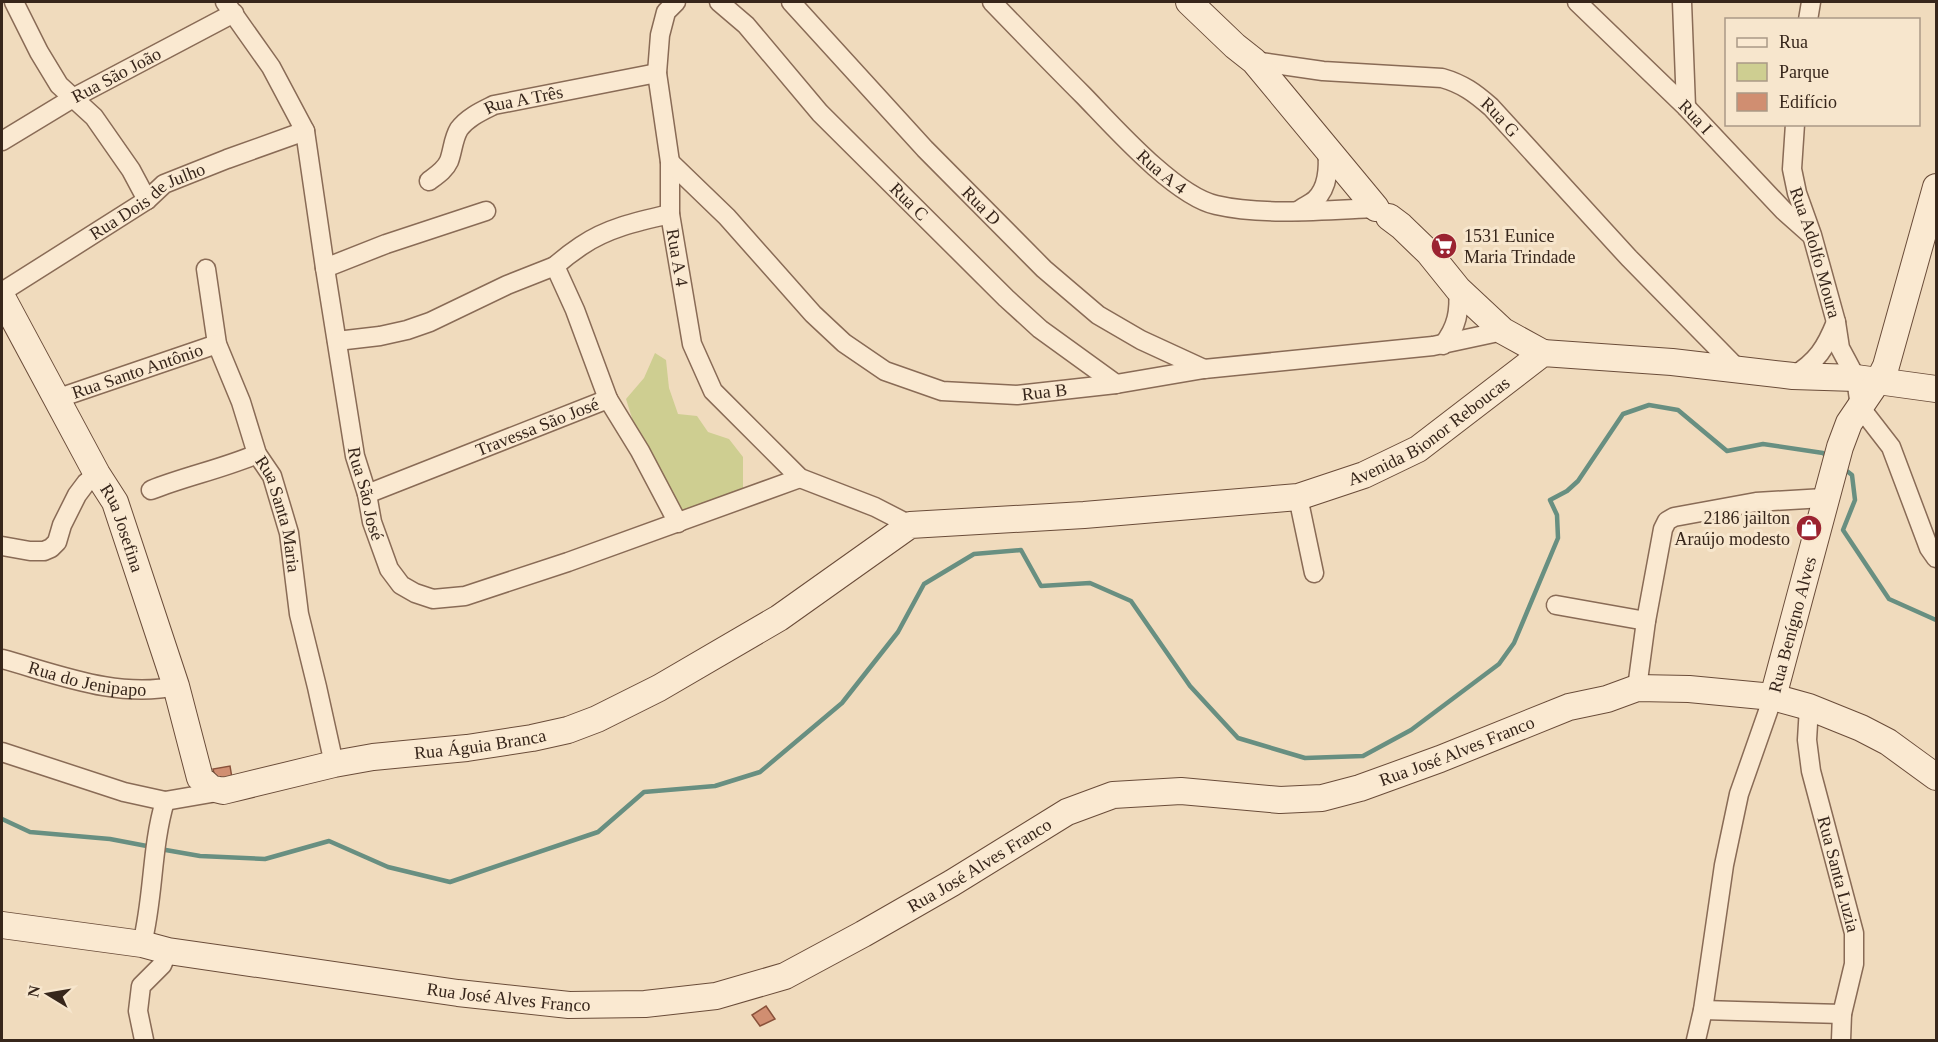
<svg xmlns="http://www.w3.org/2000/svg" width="1938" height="1042" font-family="'Times New Roman',serif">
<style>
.green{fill:#cece91}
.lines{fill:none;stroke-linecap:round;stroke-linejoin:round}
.stream{stroke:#688f81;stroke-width:4.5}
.building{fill:#d08e71;stroke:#89513a;stroke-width:1.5}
.street-casing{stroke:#896b56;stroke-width:21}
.secondary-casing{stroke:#6a4c39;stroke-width:28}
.street{stroke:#fae9d1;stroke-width:18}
.secondary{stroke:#fae9d1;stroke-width:26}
.labels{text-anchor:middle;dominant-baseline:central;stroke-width:6;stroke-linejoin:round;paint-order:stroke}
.street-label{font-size:18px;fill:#37261b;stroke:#f7e6cd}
.poi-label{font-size:18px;fill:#37261b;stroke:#f7e6cd;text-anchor:start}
</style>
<rect width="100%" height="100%" fill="#f0dbbd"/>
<polygon class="green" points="655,353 666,360 669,388 678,414 697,416 708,432 729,439 743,457 743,489 680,511 637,434 626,399 644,378"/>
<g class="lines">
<g class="stream">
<polyline points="1843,468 1852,475 1855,500 1843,530 1889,599 1936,620"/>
<polyline points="2,819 30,832 110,839 152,847"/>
<polyline points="160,849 200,856 265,859 329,841 388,867 450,882 598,832 644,792 715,786 760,772 842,703 898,632 924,584 974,554 1021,550 1041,586 1090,583 1131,601 1190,686 1238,738 1305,758 1363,756 1411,730 1499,664 1514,643 1558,538 1557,515 1550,500 1567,491 1578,481 1623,414 1649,405 1678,410 1727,451 1763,444 1823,453 1829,458"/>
</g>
</g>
<g class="building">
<polygon points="230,766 232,778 215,778 213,769"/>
<polygon points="766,1006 775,1019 760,1026 752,1015"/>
</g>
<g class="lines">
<defs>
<g id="street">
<polyline points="14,2 39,52 59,85 94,117 131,170 147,200"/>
<path id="s1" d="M225,2l46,65 34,64 20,137 30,188 12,38 5,28 17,47 12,16 14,8 18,6 32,-3 103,-34 232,-84"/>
<path id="s2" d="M676,2l-10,10 -6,23 -3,38 13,89v52l22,130 21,47 87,87 75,29 35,18"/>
<path id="s3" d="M719,2l27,23 74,88 186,185 34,31 76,55"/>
<path id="s4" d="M791,2l134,147 119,120 54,46 43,25 63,29"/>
<path id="s5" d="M992,2c30,31 61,63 92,94 30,31 91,100 132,109 47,11 111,5 160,3l5,4"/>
<path id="s6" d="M1577,2l109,105 98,104 27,24"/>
<polyline points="1682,2 1686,107"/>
<polyline points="1808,20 1811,2"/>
<path id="s7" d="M1254,61l69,10 119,7c21,6 33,15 49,29l138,151 109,111"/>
<path id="s8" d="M1795,124l-3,45 5,24 15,42 24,87 4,26 16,30 4,29 31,40 38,101 7,10"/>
<path id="s9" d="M2,141l71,-43 161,-85"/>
<path id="s10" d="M670,162l57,55 86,97 31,29 41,28 57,20 75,4 99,-11 88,-15 229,-23 70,-15"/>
<path id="s11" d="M429,181c8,-6 16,-11 20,-20 4,-11 4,-22 10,-32 9,-12 23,-18 35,-24l163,-32"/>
<path d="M1298,211c5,-4 12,-7 17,-11 14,-13 14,-34 12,-52"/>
<polyline points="325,268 386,244 486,211"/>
<path id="s12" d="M206,269l11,75 24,58 16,52 15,22 17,57 10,81 18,73 17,77"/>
<path id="s13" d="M2,292l145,-92 17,-16 63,-25 78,-28"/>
<polyline points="337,341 380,336 407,330 430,322 507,285 555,266"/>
<path d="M1443,345c14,-18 17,-34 15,-56"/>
<path d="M1793,376c24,-14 33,-29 43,-54"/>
<path id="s14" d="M56,399l161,-55"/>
<path d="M608,399l-33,-89 -20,-44c8,-7 17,-14 26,-20 26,-18 58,-25 89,-32"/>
<path d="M151,490c35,-14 71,-21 106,-36"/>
<path id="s15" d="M367,494l241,-95 32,52 38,72"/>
<polyline points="1298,497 1314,573"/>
<polyline points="2,546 30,551 44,551 51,548 57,542 62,525 77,495 86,483 97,474"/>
<polyline points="1556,605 1646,621"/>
<path id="s16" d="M2,659c55,15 116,40 174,27"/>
<polyline points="1637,688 1646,621 1663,529 1667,521 1674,517 1756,502 1824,498"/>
<path id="s17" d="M1809,707l-2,33 4,31 43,162v31l-12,50 -1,26"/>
<polyline points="2,752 124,792 165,801 223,791"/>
<path d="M142,944c12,-47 9,-96 23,-143"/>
<polyline points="1703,1010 1842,1014"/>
<polyline points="144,1040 138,1011 141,986 162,965 168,951"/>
<polyline points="1696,1040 1703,1010 1724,865 1739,794 1773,697"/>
</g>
<g id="secondary">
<polyline points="1189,2 1235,46 1254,61 1376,208"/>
<polyline points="1389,217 1401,226 1429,253 1458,289 1503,331 1543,353"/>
<path id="s18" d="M2,297l95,177 18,28 61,184 24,92 11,10 12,3 111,-27 39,-7 94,-9 65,-10 36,-8 29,-11 62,-31 120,-70 131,-93 174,-10 214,-18 66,-22 54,-26 125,-96 129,9 121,14 63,2 80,11"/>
<path id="s19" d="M1773,697l67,-250 9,-24 32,-47 5,-10 50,-179"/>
<path id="s20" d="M2,925l140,19 26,7 290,42 111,12 76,-1 71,-8 69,-20 78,-42 89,-51 115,-71 46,-17 68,-4 99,9 42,-2 38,-10 80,-29 129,-52 38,-8 30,-11 52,1 84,8 36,10 52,21 27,14 48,35"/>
</g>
</defs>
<use href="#street" class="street-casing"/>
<use href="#secondary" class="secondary-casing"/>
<use href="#street" class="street"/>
<use href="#secondary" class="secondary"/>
</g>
<defs>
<symbol id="supermarket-disc" viewBox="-11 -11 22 22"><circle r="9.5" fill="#9b2331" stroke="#f7e6cd"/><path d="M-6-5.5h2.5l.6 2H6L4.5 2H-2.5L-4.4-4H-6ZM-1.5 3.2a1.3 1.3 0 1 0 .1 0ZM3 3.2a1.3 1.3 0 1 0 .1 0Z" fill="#fff"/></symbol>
<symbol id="shop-disc" viewBox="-11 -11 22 22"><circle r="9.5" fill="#9b2331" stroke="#f7e6cd"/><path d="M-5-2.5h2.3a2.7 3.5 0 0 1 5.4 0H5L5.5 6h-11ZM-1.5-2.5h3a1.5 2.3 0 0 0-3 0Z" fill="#fff"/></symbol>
</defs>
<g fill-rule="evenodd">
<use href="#supermarket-disc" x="1429" y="231" width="30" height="30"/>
<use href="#shop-disc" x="1794" y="513" width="30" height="30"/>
</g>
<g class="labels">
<g class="street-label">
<text stroke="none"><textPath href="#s9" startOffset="132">Rua São João</textPath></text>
<text stroke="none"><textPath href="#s11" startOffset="135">Rua A Três</textPath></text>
<text stroke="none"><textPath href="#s7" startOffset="260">Rua G</textPath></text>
<text stroke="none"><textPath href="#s6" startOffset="165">Rua I</textPath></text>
<text stroke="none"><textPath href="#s5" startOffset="240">Rua A 4</textPath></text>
<text stroke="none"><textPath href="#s3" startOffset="276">Rua C</textPath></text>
<text stroke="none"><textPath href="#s13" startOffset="172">Rua Dois de Julho</textPath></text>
<text stroke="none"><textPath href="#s4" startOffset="279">Rua D</textPath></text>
<text stroke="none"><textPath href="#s8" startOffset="132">Rua Adolfo Moura</textPath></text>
<text stroke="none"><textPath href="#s2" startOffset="262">Rua A 4</textPath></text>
<text stroke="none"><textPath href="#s14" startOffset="86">Rua Santo Antônio</textPath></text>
<text stroke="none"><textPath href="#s10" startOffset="464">Rua B</textPath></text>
<text stroke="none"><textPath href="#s15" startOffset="183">Travessa São José</textPath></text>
<text stroke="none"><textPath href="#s18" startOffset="1838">Avenida Bionor Reboucas</textPath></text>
<text stroke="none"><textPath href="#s1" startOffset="520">Rua São José</textPath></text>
<text stroke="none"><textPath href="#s12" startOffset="258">Rua Santa Maria</textPath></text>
<text stroke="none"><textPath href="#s18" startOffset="261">Rua Josefina</textPath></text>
<text stroke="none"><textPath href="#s19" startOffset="75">Rua Benígno Alves</textPath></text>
<text stroke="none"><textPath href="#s16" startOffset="88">Rua do Jenipapo</textPath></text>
<text stroke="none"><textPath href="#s18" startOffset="812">Rua Águia Branca</textPath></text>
<text stroke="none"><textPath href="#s20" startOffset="1520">Rua José Alves Franco</textPath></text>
<text stroke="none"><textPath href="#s20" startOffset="1016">Rua José Alves Franco</textPath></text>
<text stroke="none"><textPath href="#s17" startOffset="171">Rua Santa Luzia</textPath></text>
<text stroke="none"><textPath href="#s20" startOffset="512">Rua José Alves Franco</textPath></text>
</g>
<g class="poi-label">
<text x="1464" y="236">1531 Eunice<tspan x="1464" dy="21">Maria Trindade</tspan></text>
<text x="1790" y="518" text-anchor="end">2186 jailton<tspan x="1790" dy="21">Araújo modesto</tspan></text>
</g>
</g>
<rect width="1938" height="1042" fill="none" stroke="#37261b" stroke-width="6"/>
<rect x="1725" y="18" width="195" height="108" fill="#f7e6cd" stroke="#aa9986" stroke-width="1.5"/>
<rect x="1737" y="38" width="30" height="9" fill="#fae9d1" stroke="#aa9986" stroke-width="1.5"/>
<text x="1779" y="48" font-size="18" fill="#37261b">Rua</text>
<rect x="1737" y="63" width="30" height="18" fill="#cece91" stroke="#aa9986" stroke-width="1.5"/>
<text x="1779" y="78" font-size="18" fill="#37261b">Parque</text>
<rect x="1737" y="93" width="30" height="18" fill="#d08e71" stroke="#aa9986" stroke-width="1.5"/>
<text x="1779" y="108" font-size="18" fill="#37261b">Edifício</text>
<g transform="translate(48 994) rotate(281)" stroke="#f7e6cd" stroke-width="4.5" paint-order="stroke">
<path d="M0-4.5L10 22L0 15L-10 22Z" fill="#37261b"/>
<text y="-9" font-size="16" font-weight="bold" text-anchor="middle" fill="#37261b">N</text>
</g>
</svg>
